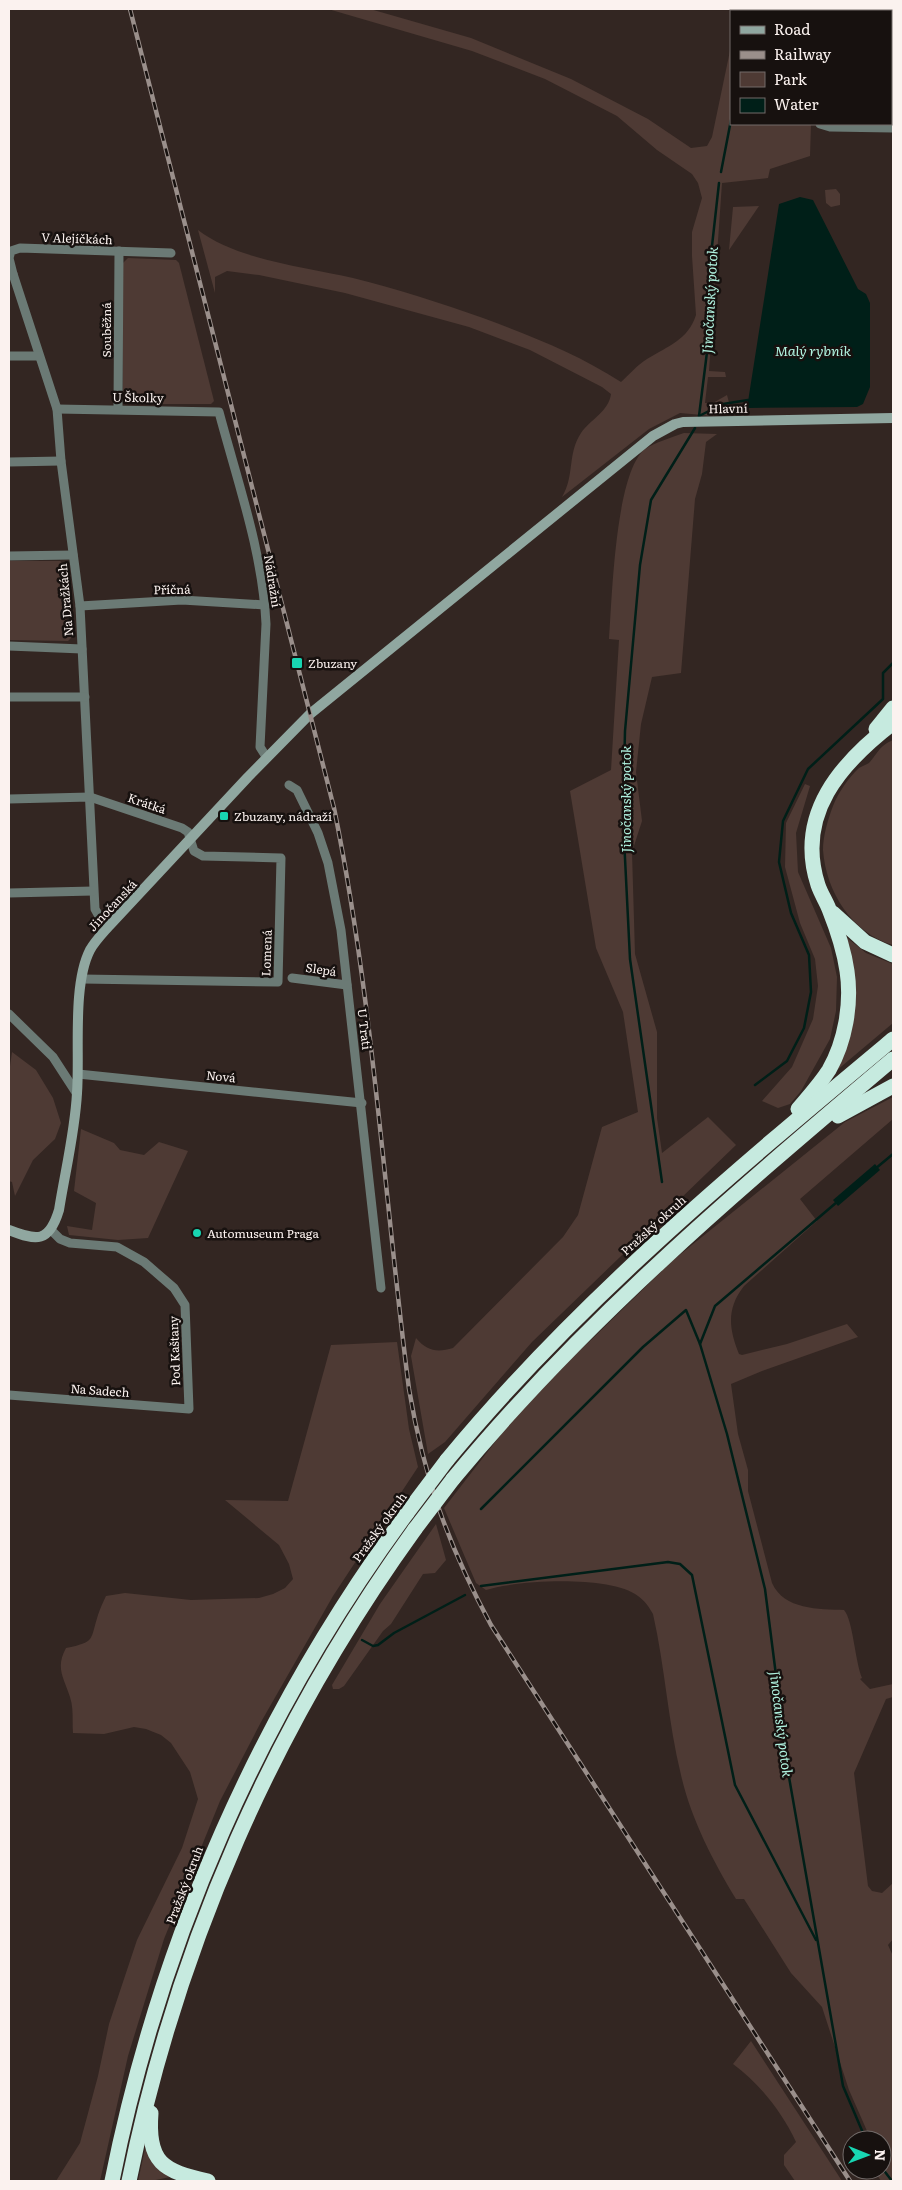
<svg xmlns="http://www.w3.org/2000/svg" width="902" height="2190" font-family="Literata,serif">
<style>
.green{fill:#4e3a34}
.water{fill:#001f18}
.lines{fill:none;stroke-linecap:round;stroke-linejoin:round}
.stream{stroke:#001f18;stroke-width:2.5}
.street{stroke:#6b7a75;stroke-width:9}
.secondary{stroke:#90a7a0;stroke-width:10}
.highway{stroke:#c6eadf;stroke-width:15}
.rail-casing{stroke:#9a8f8b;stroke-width:4.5}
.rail{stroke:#17110f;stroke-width:2.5;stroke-dasharray:8;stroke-linecap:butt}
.highway-bridge{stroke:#c6eadf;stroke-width:15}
.poi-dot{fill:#18d5b2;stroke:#17110f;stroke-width:2}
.labels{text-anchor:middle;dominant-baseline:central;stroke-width:5;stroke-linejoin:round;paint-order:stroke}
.street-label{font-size:12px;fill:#fbf2ef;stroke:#17110f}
.poi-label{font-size:12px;fill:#fbf2ef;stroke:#17110f;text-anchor:start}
.water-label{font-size:14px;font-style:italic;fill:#b0f2df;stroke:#17110f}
</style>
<rect width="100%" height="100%" fill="#332622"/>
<g class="green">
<path d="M328,9h42l101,29 100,41 77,40 43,29 16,-2 5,-9 19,-91v78h80l-1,32 -40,13 -2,9 -46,5 -13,188 16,1 1,5h-18l-3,26h8l14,-8 5,19 -19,2 -33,-3 -31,16 -87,68c13,-21 5,-43 19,-64 9,-13 28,-22 30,-39l-9,-7 -72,-37 -61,-23 -124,-34 -86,-18 -32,-4 -12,6v16l-17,-63c39,30 107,37 155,48 44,11 88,25 130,40 48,18 95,36 138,64 8,-7 16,-17 26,-23 21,-13 41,-19 49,-44l-4,-59v-24l10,-34 -4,-15 -6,-9 -35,-24 -40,-34 -72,-37 -73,-28z"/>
<rect x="738" y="9" width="79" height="2"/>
<rect x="891" y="36" width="2" height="82"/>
<polygon points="836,189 840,194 840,205 831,207 826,203 825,190"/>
<polygon points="759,206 729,250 733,207"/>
<polygon points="128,258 176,260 179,263 214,401 211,404 128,404 123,401 123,263"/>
<path d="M684,433l33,1 -11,8 -4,32 -7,25 -14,174 -29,4 -11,47 -5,48 6,49 -10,31 3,102 22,78v86l5,35 46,-36 28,28 -204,197 -87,100 -17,12 -17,-98 5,-18c11,13 21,15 37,10l110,-111 15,-22 24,-88 36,-15 -15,-100 -27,-64 -26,-157 41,-21 8,-130 -10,-1c3,-39 6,-166 36,-190 9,-6 28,-12 39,-16z"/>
<polygon points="9,561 60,561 64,564 72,637 68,641 9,640"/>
<path d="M893,740v205c-41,-12 -67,-53 -70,-95 0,-14 5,-31 10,-44 5,-13 16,-29 26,-38 3,-2 7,-3 10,-5 9,-10 10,-17 24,-23z"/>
<polygon points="805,784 810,786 796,833 798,872 831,948 837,977 836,1011 830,1039 801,1091 790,1104 778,1108 762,1101 792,1067 813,1019 818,986 815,959 800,923 785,867 786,823"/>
<polygon points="846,937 866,953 893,964 893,1023 836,1071"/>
<polygon points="12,1052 36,1070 53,1098 61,1123 55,1139 33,1160 15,1196 12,1182 9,1181 9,1073"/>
<path d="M893,1097v22l-93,80 17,22 -73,65c-18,23 -15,43 -5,68l3,1 45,-11 60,-20 11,13 -96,34 -31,13 7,50 10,36v21l24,92c12,27 47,26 72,27 9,10 11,51 18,68l-2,1 10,10 23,-5v13l-7,2 -32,74 14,113 4,5 10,2 11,-10v56l-5,6 5,11v225h-12l-7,-11h8v-30h-11l-22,-50 -27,-83 -31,-34 -47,-74h-8c-23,-38 -45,-80 -55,-124 -13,-53 -16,-108 -28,-161 -4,-7 -8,-13 -15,-18 -28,-21 -120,-16 -152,-6l-10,-7 -32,-75 92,-119 54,-48 82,-80 173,-139z"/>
<polygon points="81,1129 114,1143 120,1150 144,1155 159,1142 188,1151 148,1238 118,1240 69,1235 67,1226 92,1230 96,1203 74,1191"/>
<path d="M397,1342l12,87 9,38 -85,129 -72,126 -41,79 -56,138 -36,117 -28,125h-44l24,-38 18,-67 11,-52 28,-84 45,-92 16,-49 -8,-27 -19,-29 -10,-8 -15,-6 -12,-2 -30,7 -31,-1c-1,-12 1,-24 -3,-36 -6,-19 -15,-29 -4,-49 30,-6 24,-8 32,-33 2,-6 5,-13 8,-19l19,-3 66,7 68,-2 14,-4 12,-6 8,-9 -4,-15 -10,-19 -54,-45 63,1 43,-156z"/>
<polygon points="436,1524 446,1560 435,1573 423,1574 391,1624 383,1631 344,1686 339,1689 333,1689 332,1685 380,1604"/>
<path d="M751,2041l91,140h-47l-11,-16v-10l12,-13c-14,-30 -36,-58 -63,-78z"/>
<polygon points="145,2149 170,2176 170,2177 151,2181 138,2181"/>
</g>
<g class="water">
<polygon points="800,197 813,200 858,289 866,294 870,303 870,387 863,404 857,407 747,408 779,204"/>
<polygon points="875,1164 880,1170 838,1206 833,1200"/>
</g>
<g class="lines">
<g class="stream">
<polyline points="751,11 751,9"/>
<polyline points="721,172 731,120"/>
<polyline points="723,404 748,400"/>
<polyline points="699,416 707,352 709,273 719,183"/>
<polyline points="699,416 715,408"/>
<polyline points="755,1085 787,1061 804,1028 811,992 809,955 791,913 779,862 783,821 808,769 883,699 883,673 893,663"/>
<polyline points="875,1169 893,1154"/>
<polyline points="662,1182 630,959 623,818 625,731 640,565 651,500 695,428"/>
<polyline points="700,1344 715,1306 837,1202"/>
<polyline points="481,1509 643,1347 686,1310 700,1344 727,1434 765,1589 789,1777 843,2086 866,2140"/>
<polyline points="481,1586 668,1562 680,1564 692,1575 735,1785 816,1940"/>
<polyline points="362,1640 373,1646 378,1645 394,1633 465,1595"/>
<polyline points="882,2168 892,2181"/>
</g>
<g class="street">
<polyline points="821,11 821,9"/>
<polyline points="820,124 830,127 893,128"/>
<polyline points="13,274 57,409 61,461 80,606 95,909 100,918 109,926"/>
<polyline points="9,275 13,274 9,258 11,251 20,248 171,253"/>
<polyline points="9,356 38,356"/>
<path d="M57,409l162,3c18,68 44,141 47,212l-6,123 7,11"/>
<polyline points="118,409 119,251"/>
<polyline points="9,462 61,461"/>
<polyline points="9,556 73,555"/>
<polyline points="80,606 182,600 265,605"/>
<polyline points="9,646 82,649"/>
<polyline points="9,697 85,697"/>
<polyline points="289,785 297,790 318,833 328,863 341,930 381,1288"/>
<polyline points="9,799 90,797 182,828 188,832 194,851 203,856 281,858 278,982 82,979"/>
<polyline points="9,893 93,891"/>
<polyline points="292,978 347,985"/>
<polyline points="9,1014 53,1057 77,1094"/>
<polyline points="78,1074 362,1103"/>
<polyline points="9,1395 189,1409 185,1305 174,1288 144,1262 117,1247 70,1243 60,1239 51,1230"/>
</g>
<path class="secondary" d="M9,1230c28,11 40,13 50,-20 6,-38 16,-78 18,-117 3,-39 -5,-108 13,-143 5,-9 12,-16 19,-24l139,-149 62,-63 343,-278 22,-12 8,-2 210,-4"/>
<g class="highway">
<polyline points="876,729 893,708"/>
<polyline points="833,913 865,942 893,955"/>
<path d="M798,1109c11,-13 22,-25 31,-39 16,-28 23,-66 18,-99 -3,-21 -10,-42 -18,-62 -3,-8 -8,-15 -11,-24 -23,-71 23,-122 75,-162"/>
<polyline points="838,1116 893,1086"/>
<path d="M447,1460c131,-159 289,-290 446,-421"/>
<path d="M453,1479c132,-160 283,-287 440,-420"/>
<path d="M151,2113c-4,50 12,58 57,68"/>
<path d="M112,2181c48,-241 149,-470 295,-668"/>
<path d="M129,2181c48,-236 145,-457 286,-652"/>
</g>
<defs>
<path id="rail" d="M130,9l204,799c39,191 50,387 75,581 15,89 39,156 82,236l359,556"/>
</defs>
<use href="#rail" class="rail-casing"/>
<use href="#rail" class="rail"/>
<g class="highway-bridge">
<polyline points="407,1513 447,1460"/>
<polyline points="415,1529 453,1479"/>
</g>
</g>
<g class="poi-dot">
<rect x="291" y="657" width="12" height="12" rx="2.5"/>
<rect x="219" y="811" width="10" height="10" rx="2.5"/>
<circle cx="197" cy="1233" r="5"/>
</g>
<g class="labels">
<g class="street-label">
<text transform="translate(77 238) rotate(2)">V Alejíčkách</text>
<text transform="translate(106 330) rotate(-90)">Souběžná</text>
<text transform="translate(138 397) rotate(1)">U Školky</text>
<text transform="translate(728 408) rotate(-1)">Hlavní</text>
<text transform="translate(273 581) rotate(81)">Nádražní</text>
<text transform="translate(172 589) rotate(-1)">Příčná</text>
<text transform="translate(65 600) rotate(-95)">Na Dražkách</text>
<text transform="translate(147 803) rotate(19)">Krátká</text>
<text transform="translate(112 905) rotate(-47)">Jinočanská</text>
<text transform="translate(266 953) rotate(-88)">Lomená</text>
<text transform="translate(321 969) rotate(8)">Slepá</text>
<text transform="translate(365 1029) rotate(83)">U Trati</text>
<text transform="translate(221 1076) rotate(6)">Nová</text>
<text transform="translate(653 1225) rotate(-42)">Pražský okruh</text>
<text transform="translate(174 1351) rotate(-92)">Pod Kaštany</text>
<text transform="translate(100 1390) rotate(4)">Na Sadech</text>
<text transform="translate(379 1527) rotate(-54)">Pražský okruh</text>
<text transform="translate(184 1885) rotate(-69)">Pražský okruh</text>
</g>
<g class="poi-label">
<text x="308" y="663">Zbuzany</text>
<text x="234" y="816">Zbuzany, nádraží</text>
<text x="207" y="1233">Automuseum Praga</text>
</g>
<g class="water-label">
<text transform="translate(709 300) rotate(-87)">Jinočanský potok</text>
<text x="813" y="350">Malý rybník</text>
<text transform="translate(625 799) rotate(-90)">Jinočanský potok</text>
<text transform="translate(782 1724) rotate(83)">Jinočanský potok</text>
</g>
</g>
<rect width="902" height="2190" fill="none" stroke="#fbf2ef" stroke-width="20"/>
<rect x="730" y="10" width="162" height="115" fill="#17110f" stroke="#726b69"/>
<rect x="740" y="26" width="25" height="8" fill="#90a7a0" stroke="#726b69"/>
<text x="774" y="35" font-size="15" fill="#fbf2ef">Road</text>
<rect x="740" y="51" width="25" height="8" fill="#9a8f8b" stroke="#726b69"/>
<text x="774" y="60" font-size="15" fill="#fbf2ef">Railway</text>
<rect x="740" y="72" width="25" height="15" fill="#4e3a34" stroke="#726b69"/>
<text x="774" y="85" font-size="15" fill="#fbf2ef">Park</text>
<rect x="740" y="98" width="25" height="15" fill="#001f18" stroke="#726b69"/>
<text x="774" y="110" font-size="15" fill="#fbf2ef">Water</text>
<g transform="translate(867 2155) rotate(91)"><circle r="24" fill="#17110f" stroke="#726b69"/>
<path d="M0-4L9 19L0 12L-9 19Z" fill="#18d5b2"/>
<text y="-8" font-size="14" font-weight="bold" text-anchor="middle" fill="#fbf2ef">N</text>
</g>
</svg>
